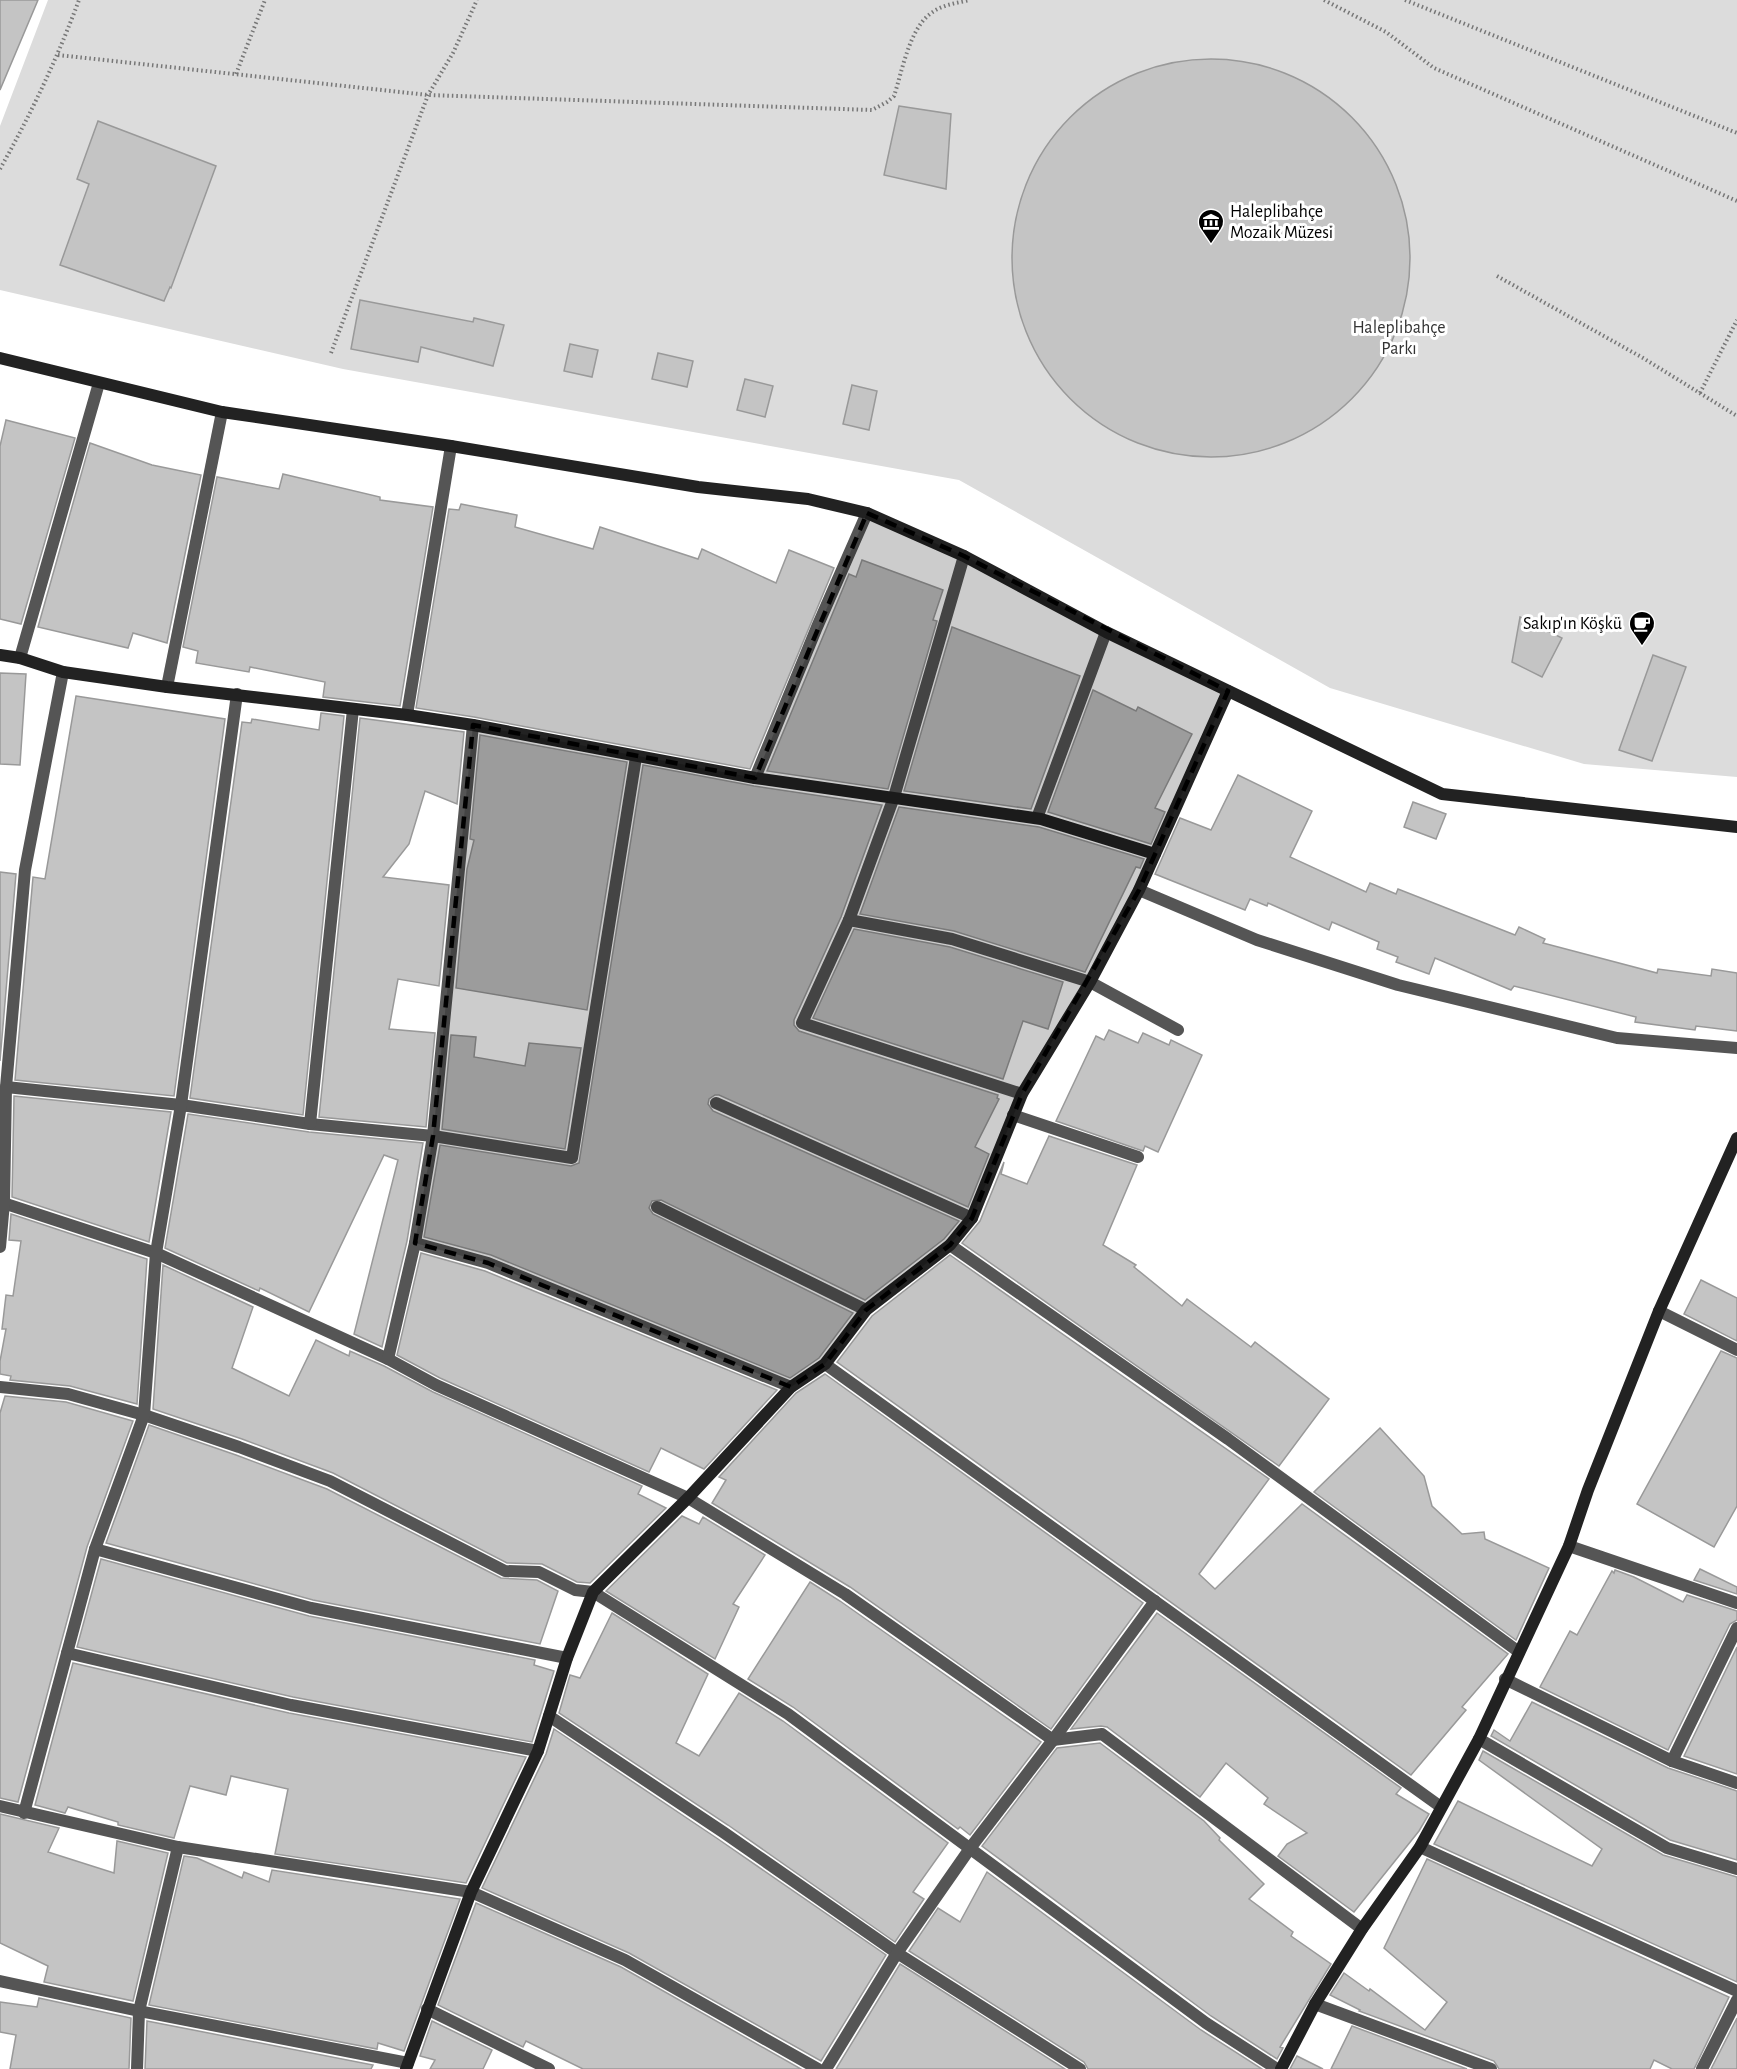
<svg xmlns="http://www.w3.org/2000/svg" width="1737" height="2069" font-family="'Alegreya Sans',sans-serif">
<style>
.green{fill:#dcdcdc}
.building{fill:#c4c4c4;stroke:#999;stroke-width:1.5}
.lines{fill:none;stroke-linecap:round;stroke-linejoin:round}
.path{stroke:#777;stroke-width:4;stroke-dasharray:1.5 3;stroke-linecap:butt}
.lane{stroke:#555;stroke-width:12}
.street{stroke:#555;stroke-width:12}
.secondary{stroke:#222;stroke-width:12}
.marked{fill:#000;fill-opacity:0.2;stroke:#000;stroke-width:4.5;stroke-dasharray:12 8;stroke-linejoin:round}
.labels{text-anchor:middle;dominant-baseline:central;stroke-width:6;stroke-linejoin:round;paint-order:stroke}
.poi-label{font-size:18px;fill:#000;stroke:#fff;text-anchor:start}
.park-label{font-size:18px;fill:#333;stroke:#fff}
</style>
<rect width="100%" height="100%" fill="#fff"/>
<polygon class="green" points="48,0 1737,0 1737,777 1584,764 1330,688 959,480 343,369 0,290 0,126"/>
<g class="building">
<polygon points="0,0 38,0 0,90"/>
<circle cx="1211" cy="258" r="199"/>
<polygon points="899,106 951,114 946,189 884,175"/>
<polygon points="98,121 216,166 171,288 170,287 164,301 60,265 89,184 77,179"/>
<polygon points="360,300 473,322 474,318 504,325 493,366 421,347 418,362 351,349"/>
<polygon points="570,344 598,350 592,377 564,371"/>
<polygon points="658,353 693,361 687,387 652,379"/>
<polygon points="745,379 773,386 765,417 737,410"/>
<polygon points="852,385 877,391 869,430 843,424"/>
<polygon points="6,420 75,438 21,624 0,619 0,446"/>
<polygon points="90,443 152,465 201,475 167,643 133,633 128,648 38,627"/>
<polygon points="283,474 380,497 380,500 433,507 400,706 323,697 325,682 250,667 249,672 196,663 198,651 183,647 217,477 279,489"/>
<polygon points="461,504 517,515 515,527 593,549 600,527 698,559 702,549 776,583 789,550 834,568 750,769 474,717 416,708 449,509 459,510"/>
<polygon points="862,560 943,590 933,620 937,621 888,789 767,771 849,574 856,577"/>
<polygon points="1520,617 1562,638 1542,677 1512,662"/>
<polygon points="952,627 1080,676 1031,809 904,791"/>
<polygon points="1653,655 1686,667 1652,761 1619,750"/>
<polygon points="0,673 26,674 20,765 0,764"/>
<polygon points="1093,690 1136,711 1138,707 1192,734 1155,808 1165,812 1151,844 1048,812"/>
<polygon points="76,696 225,719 174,1096 15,1080 33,877 45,879"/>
<polygon points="321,713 344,716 303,1115 190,1098 242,722 251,723 252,719 319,730"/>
<polygon points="360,718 464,732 457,804 425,791 409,844 383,877 449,885 439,986 398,979 389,1029 435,1033 426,1127 319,1117"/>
<polygon points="480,735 627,762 587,1010 456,988 467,869 474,840 470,839"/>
<polygon points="643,765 754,786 882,805 841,917 794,1020 794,1025 799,1031 998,1095 997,1098 999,1099 975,1147 989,1154 968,1207 719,1095 715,1095 709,1099 708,1104 713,1111 959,1221 944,1239 865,1300 661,1200 652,1201 649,1208 653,1214 853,1313 819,1358 790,1378 491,1255 424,1237 440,1145 571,1166 579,1163"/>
<polygon points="1238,775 1312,811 1290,857 1366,892 1370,883 1396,894 1398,889 1515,935 1519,927 1545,939 1543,943 1657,973 1658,969 1711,976 1712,969 1737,973 1737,1031 1696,1026 1695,1030 1635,1022 1636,1017 1514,986 1511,990 1435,958 1429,974 1396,962 1398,957 1377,949 1379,942 1332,922 1329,930 1268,903 1267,906 1250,899 1245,910 1155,874 1180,818 1211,830"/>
<polygon points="1413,802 1446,814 1436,839 1404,827"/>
<polygon points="899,807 1039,827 1144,859 1140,868 1136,867 1085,972 954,931 860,914"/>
<polygon points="0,872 16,874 0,1061"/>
<polygon points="854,929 950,947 1063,982 1048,1029 1023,1021 1003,1079 813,1018"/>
<polygon points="1109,1030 1138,1043 1143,1033 1169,1045 1171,1040 1202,1055 1158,1152 1145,1146 1143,1151 1056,1121 1096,1036 1104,1040"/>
<polygon points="451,1035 476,1037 474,1057 525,1066 529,1043 581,1048 565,1149 442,1129"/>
<polygon points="14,1096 171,1112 149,1242 12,1197"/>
<polygon points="188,1114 309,1132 423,1143 407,1241 382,1347 354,1334 398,1160 384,1155 309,1312 260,1288 259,1291 165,1248"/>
<polygon points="1049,1136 1137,1165 1103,1245 1136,1265 1134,1267 1182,1306 1187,1299 1251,1347 1255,1342 1329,1399 1279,1466 962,1243 980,1221 1004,1162 1001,1174 1027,1184"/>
<polygon points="11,1214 147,1259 137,1404 70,1386 10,1380 11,1376 0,1374 0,1361 6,1329 2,1329 6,1295 13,1296 21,1241 9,1240"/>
<polygon points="421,1253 485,1271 777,1390 704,1469 661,1448 649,1472 440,1378 397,1355"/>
<polygon points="950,1255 1269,1479 1199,1574 1215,1589 1302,1504 1508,1654 1462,1707 1466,1710 1411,1775 837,1362 872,1316"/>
<polygon points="163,1265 253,1307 232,1368 289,1396 316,1340 349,1356 350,1351 384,1366 433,1392 642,1486 638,1494 666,1508 590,1583 577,1582 542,1564 507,1563 333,1473 242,1439 153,1409"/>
<polygon points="1701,1280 1737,1298 1737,1341 1684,1314"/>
<polygon points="1721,1351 1737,1358 1737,1506 1714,1547 1637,1504"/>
<polygon points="825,1374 1143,1603 1051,1729 850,1587 712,1503 726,1480 719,1477 796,1393"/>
<polygon points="5,1396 66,1402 133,1421 87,1547 18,1802 0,1798 0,1413"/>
<polygon points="149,1425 236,1455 327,1489 501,1578 537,1580 558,1591 540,1644 313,1600 106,1543"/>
<polygon points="1380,1428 1424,1476 1432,1506 1462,1534 1484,1532 1485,1539 1549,1568 1516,1640 1314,1492"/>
<polygon points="682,1516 699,1524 703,1517 765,1555 733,1604 739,1607 715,1659 606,1591"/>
<polygon points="101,1559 309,1616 535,1660 534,1665 554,1671 532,1742 293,1697 77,1647"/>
<polygon points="1700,1569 1737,1587 1737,1594 1694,1580"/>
<polygon points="1615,1570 1634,1577 1683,1602 1687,1595 1737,1611 1737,1620 1730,1624 1668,1750 1540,1687 1570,1631 1577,1635 1612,1571 1614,1573"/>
<polygon points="810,1582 840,1601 1041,1742 970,1835 960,1827 958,1829 793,1707 748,1679"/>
<polygon points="612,1613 708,1674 676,1743 699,1756 739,1693 783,1721 948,1843 913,1892 924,1899 895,1942 728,1825 559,1713 570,1675 580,1678"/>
<polygon points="1157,1613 1401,1788 1396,1794 1429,1814 1419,1831 1354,1912 1278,1856 1287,1844 1307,1833 1264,1804 1268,1798 1226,1763 1200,1797 1107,1727 1101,1726 1071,1729"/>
<polygon points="1737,1647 1737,1774 1684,1756"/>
<polygon points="73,1663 289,1713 526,1757 466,1883 275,1854 288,1789 231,1776 226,1795 190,1786 174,1838 118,1825 118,1822 68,1807 65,1813 35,1805"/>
<polygon points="1532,1702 1668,1768 1737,1791 1737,1860 1670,1840 1491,1736 1494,1730 1510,1741"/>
<polygon points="554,1729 718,1839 886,1955 821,2061 629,1953 482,1888 546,1754"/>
<polygon points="1100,1743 1204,1821 1220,1838 1219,1840 1264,1884 1249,1899 1293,1932 1291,1936 1331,1964 1280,2047 1283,2048 1277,2059 1211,2016 982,1846 1057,1748"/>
<polygon points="1483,1751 1663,1855 1737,1877 1737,1982 1434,1844 1458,1801 1592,1866 1602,1849 1479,1760"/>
<polygon points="0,1814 59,1828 48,1852 114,1873 117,1841 168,1853 133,2001 44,1982 48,1966 0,1943"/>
<polygon points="184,1856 197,1858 242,1878 244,1872 269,1882 272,1870 460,1899 404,2051 378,2043 377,2049 149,2005"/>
<polygon points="1427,1859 1729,1997 1694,2069 1672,2069 1654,2060 1650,2069 1499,2069 1494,2061 1359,2011 1360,2010 1330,1995 1344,1973 1369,1991 1370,1989 1425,2030 1447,2002 1384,1948"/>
<polygon points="987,1872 1201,2030 1262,2069 1088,2069 1084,2062 909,1951 938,1908 960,1922"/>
<polygon points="476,1903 621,1967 801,2069 583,2069 526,2041 523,2047 438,2005"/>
<polygon points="900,1964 1065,2069 836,2069"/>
<polygon points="39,1998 131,2018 129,2069 10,2069 16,2035 0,2032 0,2002 37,2007"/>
<polygon points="1737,2018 1737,2069 1711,2069"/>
<polygon points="147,2021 373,2065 371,2069 145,2069"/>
<polygon points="432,2021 492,2050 483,2069 430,2069 435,2060 420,2056"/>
<polygon points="1352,2026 1467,2069 1331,2069"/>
<polygon points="1297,2056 1323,2069 1290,2069"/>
</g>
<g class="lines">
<g class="path">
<polyline points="1324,0 1386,32 1434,68 1737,201"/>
<polyline points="1405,0 1737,133"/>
<path d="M58,55l370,40 444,15 15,-8 7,-6c8,-24 15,-66 36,-82 11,-9 26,-11 40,-14"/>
<polyline points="236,74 265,0"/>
<path d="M0,169c31,-55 57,-110 79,-169"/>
<polyline points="1497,276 1643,358 1737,416"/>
<polyline points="331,353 428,95 453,53 477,0"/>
<polyline points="1700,393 1737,320"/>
</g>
<g class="lane">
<polyline points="1659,1311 1737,1350"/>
<polyline points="1672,1761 1737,1628"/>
</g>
<g class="street">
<polyline points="964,556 894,797 849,920 802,1023 1022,1094"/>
<polyline points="20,658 99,383"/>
<polyline points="167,687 222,412"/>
<polyline points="407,715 451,446"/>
<polyline points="755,778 817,627 867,513"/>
<polyline points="1037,818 1106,632"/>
<polyline points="1139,890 1257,940 1398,985 1617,1038 1737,1048"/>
<polyline points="849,920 952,939 1090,982 1178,1030"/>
<polyline points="6,1087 181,1105 310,1124 433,1136 572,1158 636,757"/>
<polyline points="716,1103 972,1218"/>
<polyline points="1013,1115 1138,1157"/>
<polyline points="310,1124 353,709"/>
<polyline points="0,1202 156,1253 388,1359 436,1385 688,1498 845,1594 1053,1740 1102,1734 1362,1929"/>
<polyline points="657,1207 866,1310"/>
<polyline points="415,1243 488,1263 791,1387"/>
<polyline points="950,1245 1228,1439 1519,1652"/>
<polyline points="0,1247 4,1203 6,1087 25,870 63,672"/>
<polyline points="388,1359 415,1243 433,1136 473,725"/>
<polyline points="825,1364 1441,1807"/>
<polyline points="0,1387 68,1394 144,1415 239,1447 330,1481 505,1571 539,1572 575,1590 593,1592 788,1714 1206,2023 1277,2069"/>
<polyline points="1569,1546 1737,1603"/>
<polyline points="95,1549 311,1608 567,1658"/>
<polyline points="67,1653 291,1705 538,1751"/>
<polyline points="1505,1679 1672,1761 1737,1783"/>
<polyline points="549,1716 723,1832 897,1953 1080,2069"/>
<polyline points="1479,1739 1667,1848 1737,1869"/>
<polyline points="0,1806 178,1847 471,1892 625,1960 818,2069"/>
<polyline points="24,1813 95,1549 144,1415 156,1253 181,1105 237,694"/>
<polyline points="1420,1847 1737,1991"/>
<polyline points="0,1981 139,2011 408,2063"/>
<polyline points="1315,2004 1491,2069"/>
<polyline points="427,2009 549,2069"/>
<polyline points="137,2069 139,2011 178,1847"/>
<polyline points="826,2069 897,1953 971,1847 1053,1740 1155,1601"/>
<polyline points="1702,2069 1737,2000"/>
</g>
<g class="secondary">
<polyline points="0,358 222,412 451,446 698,487 808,499 867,513 964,556 1106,632 1442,794 1737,827"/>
<polyline points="0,655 20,658 63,672 167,687 407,715 473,725 755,778 1041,819 1155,854"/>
<polyline points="406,2069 471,1892 538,1751 567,1658 593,1592 688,1498 791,1387 825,1364 866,1310 950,1245 972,1218 1022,1094 1090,982 1139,890 1228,691"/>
<polyline points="1281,2069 1315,2004 1362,1929 1420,1847 1479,1739 1569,1546 1588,1490 1659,1311 1737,1138"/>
</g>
</g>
<path class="marked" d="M867,513l97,43 264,135 -89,199 -117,204 -50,124 -22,27 -84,65 -41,54 -34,23 -303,-124 -73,-20 18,-107 40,-411 282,53z"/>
<defs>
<symbol id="museum-pin" viewBox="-11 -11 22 30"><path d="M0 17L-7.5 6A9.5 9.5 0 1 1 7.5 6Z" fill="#000" stroke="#fff"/><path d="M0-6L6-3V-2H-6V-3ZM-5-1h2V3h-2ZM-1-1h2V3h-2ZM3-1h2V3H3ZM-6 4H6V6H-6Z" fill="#fff"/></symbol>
<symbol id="cafe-pin" viewBox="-11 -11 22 30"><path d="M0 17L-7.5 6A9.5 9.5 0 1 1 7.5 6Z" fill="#000" stroke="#fff"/><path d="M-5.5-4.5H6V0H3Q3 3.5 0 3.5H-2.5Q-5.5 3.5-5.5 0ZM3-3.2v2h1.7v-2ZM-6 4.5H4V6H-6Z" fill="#fff"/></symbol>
</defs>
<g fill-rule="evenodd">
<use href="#museum-pin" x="1196" y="207" width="30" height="40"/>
<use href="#cafe-pin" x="1627" y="609" width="30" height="40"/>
</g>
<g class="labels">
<g class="poi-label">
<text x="1230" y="212">Haleplibahçe<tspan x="1230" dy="21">Mozaik Müzesi</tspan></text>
<text x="1622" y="624" text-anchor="end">Sakıp'ın Köşkü</text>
</g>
<g class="park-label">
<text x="1399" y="328">Haleplibahçe<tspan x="1399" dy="21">Parkı</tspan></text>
</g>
</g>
</svg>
